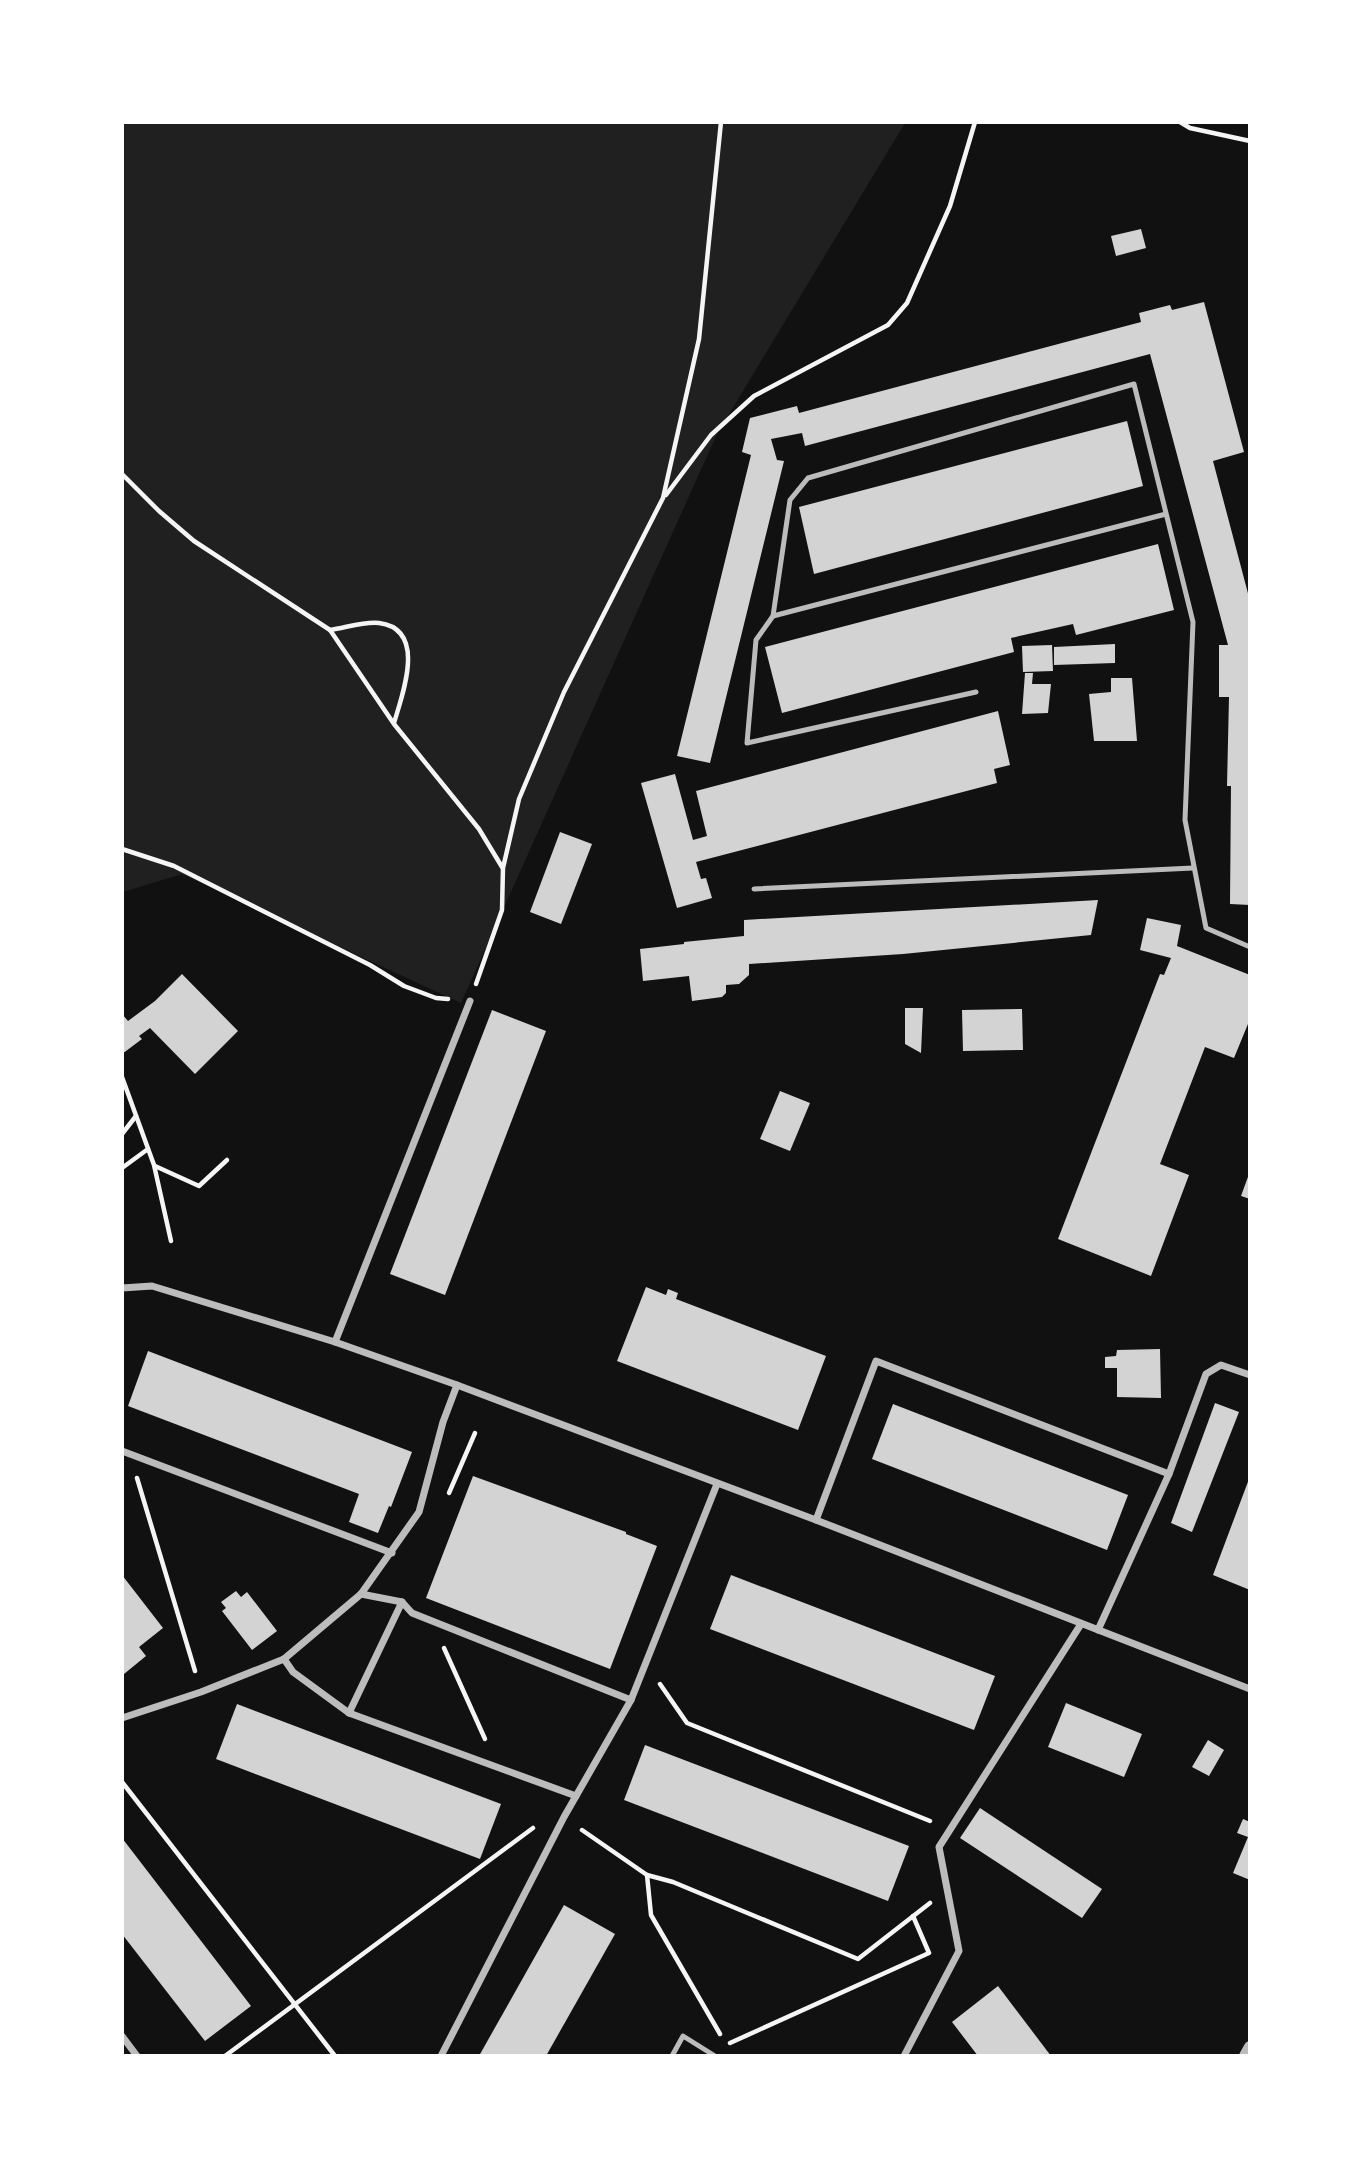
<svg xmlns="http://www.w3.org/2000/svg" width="1372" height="2178" font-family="Karla,sans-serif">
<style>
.green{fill:#202020}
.building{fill:#d3d3d3}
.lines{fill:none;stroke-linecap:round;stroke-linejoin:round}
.path{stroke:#f5f5f5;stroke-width:4.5}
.service{stroke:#bcbcbc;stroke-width:5}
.minor{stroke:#bcbcbc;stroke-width:7}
.tertiary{stroke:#bcbcbc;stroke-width:12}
</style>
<rect width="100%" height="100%" fill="#111"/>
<polygon class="green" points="123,123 905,123 717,434 461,1003 182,874 123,892"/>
<g class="building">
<polygon points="1141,229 1146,248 1116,256 1111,236"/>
<polygon points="1204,302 1244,452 1213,461 1250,601 1250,905 1230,904 1231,786 1227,786 1229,697 1219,697 1219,645 1228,645 1150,354 805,446 802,433 771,439 777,460 784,461 710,763 677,756 751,455 742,452 750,418 797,406 799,413 1141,322 1139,313 1170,305 1172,310"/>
<polygon points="1127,421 1143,486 814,574 799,507"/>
<polygon points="1158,544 1174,610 1076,635 1073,624 1011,638 1014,652 782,713 765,647"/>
<polygon points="1115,644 1115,663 1054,665 1054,647"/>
<polygon points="1052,645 1053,671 1023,672 1022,646"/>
<polygon points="1025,673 1033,673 1032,684 1051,684 1048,713 1022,714"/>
<polygon points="1111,678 1132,678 1137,741 1094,741 1089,694 1111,692"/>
<polygon points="998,711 1010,765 994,769 997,783 696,862 701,879 706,878 712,898 677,908 641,783 675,774 693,840 707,836 696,791"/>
<polygon points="560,832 592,844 561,924 530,912"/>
<polygon points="1098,900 1091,935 903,954 749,964 749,975 739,984 726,985 726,993 722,997 692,1001 689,976 643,981 640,949 684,944 684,942 744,936 744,920"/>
<polygon points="1147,918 1181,925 1177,946 1250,975 1250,1019 1234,1058 1205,1047 1160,1164 1189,1175 1151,1276 1058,1239 1160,974 1164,975 1171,958 1140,950"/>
<polygon points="182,974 238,1031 195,1074 150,1028 139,1036 142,1039 122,1054 122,1014 128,1021 155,1001"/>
<polygon points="905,1008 923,1008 921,1053 905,1044"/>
<polygon points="1022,1009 1023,1050 963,1051 962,1010"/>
<polygon points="492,1010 546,1031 445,1295 390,1274"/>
<polygon points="780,1091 810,1103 790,1151 760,1139"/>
<polygon points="1249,1174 1250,1174 1250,1199 1241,1196"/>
<polygon points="646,1287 666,1295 668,1289 678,1293 676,1299 826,1356 798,1430 617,1361"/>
<polygon points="1160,1349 1161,1398 1117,1397 1117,1368 1105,1368 1105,1357 1116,1356 1117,1350"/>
<polygon points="148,1351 412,1452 391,1507 389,1506 378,1533 349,1522 359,1494 128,1406"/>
<polygon points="1215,1403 1239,1412 1192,1532 1171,1523"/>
<polygon points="893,1404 1128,1495 1107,1550 872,1459"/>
<polygon points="473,1476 626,1532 626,1534 657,1546 610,1669 426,1598"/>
<polygon points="1249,1479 1250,1480 1250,1590 1213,1575"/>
<polygon points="122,1575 163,1628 139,1647 146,1656 124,1674"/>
<polygon points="731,1575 995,1676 974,1730 710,1629"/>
<polygon points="236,1591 241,1597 247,1592 277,1631 252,1650 222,1611 226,1608 221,1602"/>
<polygon points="1066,1703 1142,1734 1124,1777 1048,1747"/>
<polygon points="237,1704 501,1804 480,1859 216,1759"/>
<polygon points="1208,1740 1224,1750 1209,1776 1192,1767"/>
<polygon points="645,1745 909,1846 888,1901 624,1800"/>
<polygon points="980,1808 1102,1889 1082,1918 960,1838"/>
<polygon points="1243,1819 1250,1822 1250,1880 1233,1873 1248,1837 1237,1833"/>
<polygon points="122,1838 251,2006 205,2041 122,1934"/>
<polygon points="564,1905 615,1934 546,2056 479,2056"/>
<polygon points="998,1986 1051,2056 978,2056 952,2022"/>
</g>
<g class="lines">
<g class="path">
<polyline points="1180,122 1190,128 1250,141"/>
<polyline points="122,474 159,511 194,541 330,630 394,724 479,829 502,867"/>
<polyline points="666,495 711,435 754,396 888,325 907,303 950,206 975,122"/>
<path d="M330,630c15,-2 35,-9 49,-7 49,6 23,72 15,100"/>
<polyline points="122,849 174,866 370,965 404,986 436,998 448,999"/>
<polyline points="476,984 502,910 503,868 519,799 564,692 663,498 699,339 721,122"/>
<polyline points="122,1077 154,1165 171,1241"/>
<polyline points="122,1134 136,1116"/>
<polyline points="155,1166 199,1186 227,1160"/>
<polyline points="122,1168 148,1149"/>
<polyline points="137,1478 195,1671"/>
<polyline points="449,1493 475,1433"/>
<polyline points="444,1648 485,1739"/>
<polyline points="660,1684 687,1723 930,1821"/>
<polyline points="122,1782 335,2056"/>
<polyline points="582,1830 647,1875 673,1882 858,1959 930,1903"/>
<polyline points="647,1875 651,1915 720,2034"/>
<polyline points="730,2043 929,1953 913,1916"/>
<polyline points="225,2056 533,1828"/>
</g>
<g class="service">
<polyline points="1166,514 773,616 790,500 808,478 1134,384 1193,622 1185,820 1206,928 1250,947"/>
<polyline points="773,616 756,640 747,743 976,692"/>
<polyline points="754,889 1193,868"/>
<polyline points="672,2056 683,2036 715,2056"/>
</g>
<g class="minor">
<polyline points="122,1288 152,1286 335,1342 457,1385 816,1520 1250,1689"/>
<polyline points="335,1342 470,1001"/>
<polyline points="122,1451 392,1553"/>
<polyline points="816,1520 876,1361 1169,1474"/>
<polyline points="361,1594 402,1602 412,1613 631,1700"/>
<polyline points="1098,1630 1169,1474 1206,1374 1221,1365 1250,1375"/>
<polyline points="284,1659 293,1672 349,1713 402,1602"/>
<polyline points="349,1713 576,1796"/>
<polyline points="122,1718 201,1692 284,1659 361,1594 419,1512 443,1422 457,1385"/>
<polyline points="122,2036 137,2056"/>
<polyline points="441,2056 564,1817 631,1700 717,1484"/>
<polyline points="904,2056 959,1951 939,1847 1081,1624"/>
</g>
<polyline class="tertiary" points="1245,2056 1250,2047"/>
</g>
<rect width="1372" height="2178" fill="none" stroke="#ffffff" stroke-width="248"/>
</svg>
